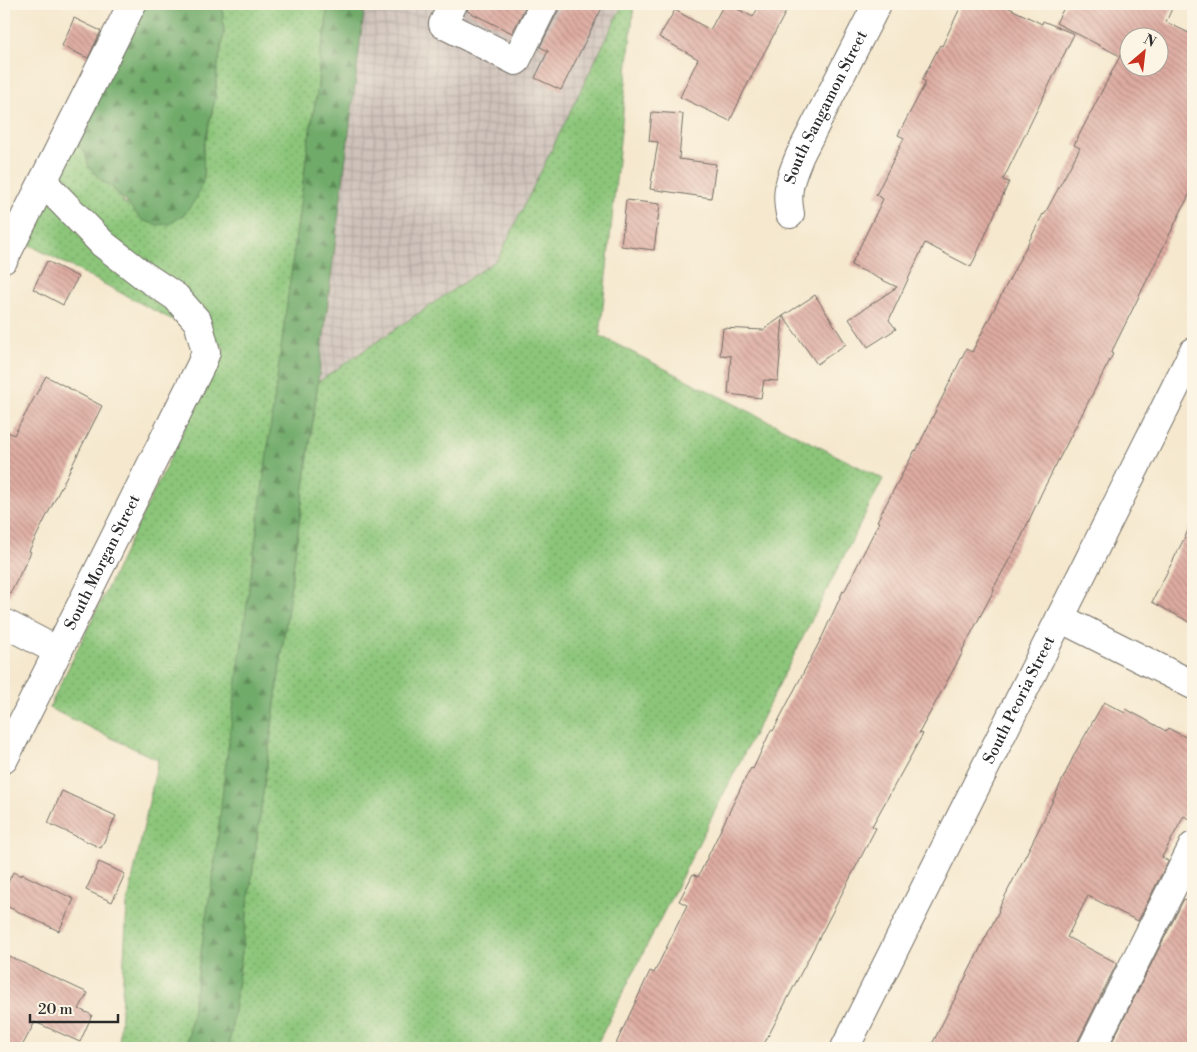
<svg xmlns="http://www.w3.org/2000/svg" width="1197" height="1052" font-family="'Libre Bodoni',serif">
<style>
.industrial{fill:url(#industrial-grid)}
.grass{fill:url(#grass-dots);stroke:#5c7852}
.forest{fill:url(#forest-firs);stroke:#4e6b4a}
.building{fill:url(#building-back-hatch);fill-rule:evenodd}
.lines{fill:none;stroke-linecap:round;stroke-linejoin:round}
.minor-casing{stroke:#726d64;stroke-width:30}
.minor{stroke:#fff;stroke-width:28}
.labels{text-anchor:middle;dominant-baseline:central;stroke-width:4;stroke-linejoin:round;paint-order:stroke}
.street-label{font-size:16px;fill:#2b2b2b;stroke:#fcf5e5}
</style>
<defs>
<pattern id="industrial-grid" width="8" height="8" patternUnits="userSpaceOnUse" patternTransform="scale(1.25)"><rect width="8" height="8" fill="#cec1ba"/><path d="M0 4h8M4 0v8" fill="none" stroke="#b1a6a0"/></pattern>
<pattern id="grass-dots" width="8" height="8" patternUnits="userSpaceOnUse" patternTransform="scale(1.25)"><rect width="8" height="8" fill="#8cc67a"/><path d="M2 2h.1M6 6h.1" fill="none" stroke="#73a164" stroke-width="1.8" stroke-linecap="round"/></pattern>
<pattern id="forest-firs" width="22" height="20" patternUnits="userSpaceOnUse" patternTransform="scale(1.25)"><rect width="22" height="20" fill="#71ab6a"/><path d="M5 1l3.5 6h-7zM16 11l3.5 6h-7z" fill="#5d8b57"/></pattern>
<pattern id="building-back-hatch" width="6" height="6" patternUnits="userSpaceOnUse" patternTransform="scale(1.25)"><rect width="6" height="6" fill="#deaba1"/><path d="M-1 5l2 2M0 0l6 6M5-1l2 2" fill="none" stroke="#b48b83"/></pattern>
</defs>
<rect width="100%" height="100%" fill="#fcf5e5"/>
<filter id="ink" filterUnits="userSpaceOnUse"><feTurbulence type="fractalNoise" baseFrequency=".02" numOctaves="2"/><feDisplacementMap in="SourceGraphic" scale="10" xChannelSelector="R" yChannelSelector="G"/><feConvolveMatrix kernelMatrix="1 2 1 2 8 2 1 2 1" color-interpolation-filters="sRGB"/></filter>
<filter id="wash" filterUnits="userSpaceOnUse"><feTurbulence type="fractalNoise" baseFrequency=".0096" numOctaves="4" result="noise"/><feDisplacementMap in="SourceGraphic" scale="20" xChannelSelector="R" yChannelSelector="G"/><feGaussianBlur stdDeviation="1.12" result="paint"/><feColorMatrix in="noise" values="0 0 0 0 0 0 0 0 0 0 0 0 0 0 0 0 0 1.4 0 .05"/><feComposite in="paint" operator="in"/></filter>
<g filter="url(#wash)">
<rect width="100%" height="100%" fill="#f5e8ce"/>
<polygon class="industrial" points="365,4 623,4 498,259 318,382"/>
<g class="grass">
<polygon points="222,4 327,4 326,29 320,52 318,87 309,137 213,879 208,905 187,1048 119,1048 127,905 158,760 49,708 224,347 24,242 73,141 85,152 89,167 102,181 112,187 126,205 204,178 203,150 215,99 217,70 224,33"/>
<polygon points="623,4 634,4 600,336 883,479 595,1048 229,1048 318,382 498,259"/>
</g>
<g class="forest">
<polygon points="140,4 222,4 224,33 217,70 215,99 203,150 204,178 197,197 185,214 170,224 157,225 142,220 112,187 102,181 89,167 85,152 73,141"/>
<polygon points="327,4 365,4 318,382 229,1048 187,1048 208,905 213,879 225,770 309,137 318,87 320,52 326,29"/>
</g>
<g id="blocks">
<g class="building">
<polygon points="469,4 527,4 512,33 467,11"/>
<polygon points="560,4 604,4 561,90 535,78 548,51 540,47 558,11"/>
<polygon points="724,4 728,4 753,17 760,4 790,4 745,89 730,121 680,97 698,59 659,37 675,10 710,30"/>
<polygon points="962,4 1001,4 1042,24 1043,21 1074,34 1003,180 1009,182 971,267 925,243 889,320 896,329 868,347 849,319 897,287 851,265 883,199 876,195 904,138 898,135 926,82 922,80 940,45 942,46"/>
<path d="M1066,4h108l-8,18 27,13v152l-82,166 2,1 -71,138 -21,46 -28,51 1,1 -32,61 1,1 -44,81 4,1 -51,92 4,2 -114,220h-148l36,-77 4,2 33,-68 -8,-4 14,-27 5,3 46,-96 7,-13 2,1 18,-39 2,1 50,-96 20,-44 1,1 35,-70 -2,-1 38,-71 1,1 50,-102 6,3 71,-138 1,1 36,-67 -6,-3 46,-89 -64,-33zM1130,38h30v30h-30z"/>
<polygon points="74,18 101,31 88,58 62,46"/>
<polygon points="652,112 683,114 679,159 716,164 711,198 650,189 658,142 649,141"/>
<polygon points="626,200 660,204 654,250 621,246"/>
<polygon points="47,261 78,277 63,305 33,289"/>
<polygon points="815,295 846,344 817,364 783,316"/>
<polygon points="783,316 778,381 764,380 761,398 728,394 731,356 720,355 723,328 763,330"/>
<polygon points="46,376 102,406 29,551 31,552 4,606 4,430 14,435"/>
<polygon points="1193,521 1193,624 1152,602"/>
<polygon points="1104,702 1125,713 1126,709 1166,731 1168,728 1193,741 1193,821 1184,816 1162,857 1168,861 1138,921 1088,896 1067,937 1117,963 1078,1041 1076,1048 930,1048 999,911 998,910 1046,815 1075,753"/>
<polygon points="62,791 116,816 101,848 48,823"/>
<polygon points="99,862 125,874 112,902 86,890"/>
<polygon points="13,872 21,876 22,874 74,899 59,931 4,905 4,891"/>
<polygon points="1184,899 1193,903 1193,1048 1109,1048"/>
<polygon points="4,954 88,993 79,1009 92,1015 80,1042 35,1022 21,1048 4,1048"/>
</g>
</g>
</g>
<g filter="url(#ink)">
<use href="#blocks" fill-opacity="0" stroke="#726d64" stroke-width="1"/>
<g class="lines">
<defs>
<g id="minor">
<polyline points="453,4 443,24 516,61 544,4"/>
<path id="s1" d="M790,214c-5,-24 1,-37 10,-59l77,-151"/>
<polyline points="4,259 132,4"/>
<polyline points="1060,618 1193,685"/>
<polyline points="4,623 58,651"/>
<path id="s2" d="M4,759l197,-394 5,-13 -8,-30 -22,-25 -33,-22 -40,-31 -60,-62"/>
<path id="s3" d="M845,1048l348,-696"/>
<polyline points="1092,1048 1193,846"/>
</g>
</defs>
<use href="#minor" class="minor-casing"/>
<use href="#minor" class="minor"/>
</g>
</g>
<g class="labels">
<g class="street-label">
<text stroke="none"><textPath href="#s1" startOffset="115">South Sangamon Street</textPath></text>
<text stroke="none"><textPath href="#s2" startOffset="220">South Morgan Street</textPath></text>
<text stroke="none"><textPath href="#s3" startOffset="389">South Peoria Street</textPath></text>
</g>
</g>
<rect width="1197" height="1052" fill="none" stroke="#fcf5e5" stroke-width="20"/>
<g transform="translate(1144 52) rotate(28)"><circle r="24" fill="#fcf5e5" stroke="#a8a49b"/>
<path d="M0-4L9 19L0 12L-9 19Z" fill="#c8321e"/>
<text y="-8" font-size="14" font-weight="bold" text-anchor="middle" fill="#2b2b2b">N</text>
</g>
<path d="M30 1014v8h88v-8" fill="none" stroke="#2b2b2b" stroke-width="2.5"/>
<text x="38" y="1014" font-size="15" fill="#2b2b2b" stroke="#fcf5e5" stroke-width="4" paint-order="stroke">20 m</text>
</svg>
